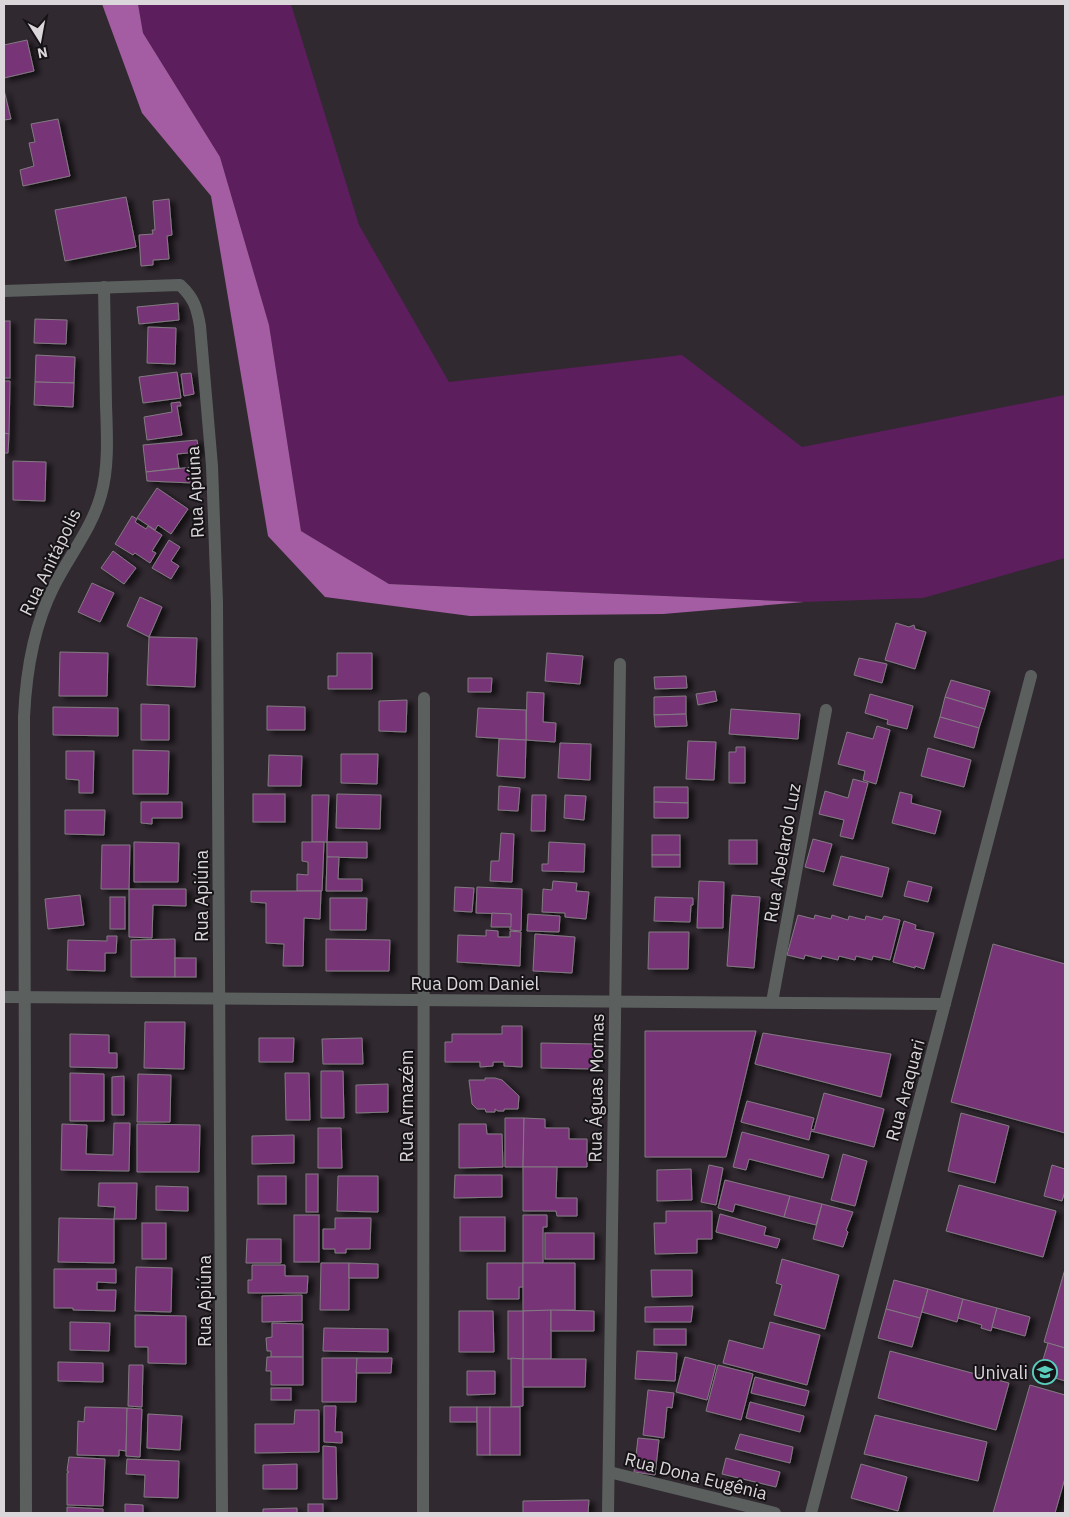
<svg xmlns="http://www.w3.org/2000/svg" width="1069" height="1517" font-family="'IBM Plex Sans',sans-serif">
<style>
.green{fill:#5c1e5c}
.water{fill:#a45da2}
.building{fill:#773477;stroke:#837a82;filter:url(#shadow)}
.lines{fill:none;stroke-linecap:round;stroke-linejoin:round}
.minor{stroke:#5b605f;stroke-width:12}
.labels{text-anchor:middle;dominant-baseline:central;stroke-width:4;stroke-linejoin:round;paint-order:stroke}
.street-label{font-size:18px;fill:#dad6da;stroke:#161316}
.poi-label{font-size:18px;fill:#dad6da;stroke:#161316;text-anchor:end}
</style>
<defs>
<filter id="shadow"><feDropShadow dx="5.5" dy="3" stdDeviation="2.5" flood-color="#0009"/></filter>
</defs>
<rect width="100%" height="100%" fill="#302930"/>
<polygon class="green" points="138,4 291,4 359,225 449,382 682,355 802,447 1065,395 1065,558 923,598 804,602 389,584 301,531 269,325 220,157 143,33"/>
<polygon class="water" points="102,4 138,4 143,33 220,157 269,325 301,531 389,584 804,602 663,614 470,616 325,597 268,536 211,196 142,113"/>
<g class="building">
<polygon points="27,40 34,71 4,78 4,45"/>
<polygon points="4,90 11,119 4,120"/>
<polygon points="58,119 70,176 23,186 20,170 34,166 29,143 35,142 31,124"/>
<polygon points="126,197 136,247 65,261 55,210"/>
<polygon points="169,199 172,235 167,236 169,259 153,260 153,265 141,266 139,235 153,234 152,230 155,230 153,201"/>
<polygon points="178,303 179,320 139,324 137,307"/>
<polygon points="35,319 67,320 66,344 34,343"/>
<rect x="4" y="321" width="6" height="57"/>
<polygon points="148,327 176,328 175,364 147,363"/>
<polygon points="36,355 75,357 74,383 35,382"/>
<polygon points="177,372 181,398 143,403 139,377"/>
<polygon points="191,373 194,394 184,396 181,374"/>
<polygon points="4,381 10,381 9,434 4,433"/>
<polygon points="35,382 74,383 73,407 34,405"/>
<polygon points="180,402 181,406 177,406 182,435 147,440 144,417 172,412 171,403"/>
<polygon points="4,433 9,434 8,453 4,453"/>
<polygon points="197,440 199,452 177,454 179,468 146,472 143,445"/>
<polygon points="13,461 46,462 45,501 13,500"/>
<polygon points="193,467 193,483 147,481 146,472"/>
<polygon points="157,488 188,509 171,534 158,525 155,530 137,518"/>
<polygon points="132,516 137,519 135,522 146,529 148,526 162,535 152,551 156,553 150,563 135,553 133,555 115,544"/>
<polygon points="169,540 180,547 171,561 179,566 171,579 152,568"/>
<polygon points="113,551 136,568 124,584 101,568"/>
<polygon points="92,583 114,593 100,622 78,612"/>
<polygon points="140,597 162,607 149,637 127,626"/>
<polygon points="896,623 909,627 914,625 915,629 926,632 915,669 885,660"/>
<polygon points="149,637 197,638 195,687 147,685"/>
<polygon points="60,652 108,653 107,696 59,696"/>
<polygon points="337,653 372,653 372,689 328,689 328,676 337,676"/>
<polygon points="547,653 583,656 580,684 545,681"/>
<polygon points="859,658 887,664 882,683 854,675"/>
<polygon points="686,676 687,688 655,689 654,677"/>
<polygon points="468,678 492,678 491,692 468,692"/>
<polygon points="951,680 990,691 985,709 945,697"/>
<polygon points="715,691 717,701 698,705 696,694"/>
<polygon points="527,692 544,693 543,722 556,723 555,742 526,740"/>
<polygon points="870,694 913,706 907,729 887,724 888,720 865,713"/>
<polygon points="686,696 686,714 654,715 654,697"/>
<polygon points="945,697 985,709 979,728 940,717"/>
<polygon points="407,700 406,732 379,731 379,701"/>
<polygon points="141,704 169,705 169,740 141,740"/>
<polygon points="267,706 305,707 305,730 267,730"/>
<polygon points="53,707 118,708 118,736 53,735"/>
<polygon points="478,708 526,710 526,740 476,737"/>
<polygon points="731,709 800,714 798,739 729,734"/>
<polygon points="686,714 687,726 655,727 654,715"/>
<polygon points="940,717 979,728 974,748 934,737"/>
<polygon points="877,726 890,730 876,784 863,780 865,771 838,764 847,732 873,739"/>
<polygon points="499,739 526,740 525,778 497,776"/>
<polygon points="688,741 716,742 714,780 686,779"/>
<polygon points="560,743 591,744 590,780 558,778"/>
<polygon points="736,747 745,747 745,783 729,783 729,752 736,752"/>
<polygon points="928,748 971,760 964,787 921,776"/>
<polygon points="133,750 169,751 168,794 133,794"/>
<polygon points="66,751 94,751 93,793 79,793 79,780 66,779"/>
<polygon points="341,754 378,754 377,784 341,783"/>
<polygon points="269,755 302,756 301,786 268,786"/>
<polygon points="853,779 868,783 853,839 840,836 844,820 819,814 825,791 848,798"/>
<polygon points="499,786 520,788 518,811 498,810"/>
<polygon points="654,787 688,787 688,803 654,802"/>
<polygon points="900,792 912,795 911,803 941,811 935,834 892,823"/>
<rect x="253" y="794" width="32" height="28"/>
<polygon points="337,794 381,795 380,829 336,828"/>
<polygon points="312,795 329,795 327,842 312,842"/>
<polygon points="532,795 546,795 545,831 531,831"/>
<polygon points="565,795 586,796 584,820 564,818"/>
<polygon points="141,802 182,802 182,818 152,818 152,824 141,823"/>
<polygon points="654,802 688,803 688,818 654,818"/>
<polygon points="65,810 105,810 104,835 65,834"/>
<polygon points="501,833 514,834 512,882 490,881 491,861 499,861"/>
<rect x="652" y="835" width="28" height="20"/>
<polygon points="813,839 832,844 824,872 805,867"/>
<rect x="729" y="840" width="28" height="24"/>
<polygon points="134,842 179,843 178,882 134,882"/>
<polygon points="302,842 324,842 322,891 297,891 297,874 308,875 308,862 302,861"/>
<polygon points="327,842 367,842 367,858 327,857"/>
<polygon points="549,842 585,844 584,872 542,871 542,864 548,864"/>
<polygon points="102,845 130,845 129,889 101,889"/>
<rect x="652" y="855" width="28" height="12"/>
<polygon points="841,856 889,868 882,897 833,885"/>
<polygon points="327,857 339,857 338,879 362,879 362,891 326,891"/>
<polygon points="553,881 577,883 576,891 589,892 586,919 565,917 565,913 542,912 543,889 552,890"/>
<polygon points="699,881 724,882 723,928 697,928"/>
<polygon points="908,881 932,887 928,902 904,896"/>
<polygon points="455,887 474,888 472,912 454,911"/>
<polygon points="477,887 522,889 521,931 510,930 511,914 476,913"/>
<polygon points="129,889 186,889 186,906 153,905 152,938 129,937"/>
<polygon points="251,891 321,891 320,919 304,918 303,966 283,966 284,944 266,943 266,903 251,902"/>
<polygon points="80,895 84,925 48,929 45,899"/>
<polygon points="732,895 760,897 754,968 727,966"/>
<rect x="110" y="897" width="15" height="32"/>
<polygon points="655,897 693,898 693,905 691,905 690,922 654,921"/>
<polygon points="330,898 367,898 366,930 330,930"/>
<polygon points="492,913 511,914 511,927 491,927"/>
<polygon points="528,914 560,916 559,932 527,931"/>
<polygon points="798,915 814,919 815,915 831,919 832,915 848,920 849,916 865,920 866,916 882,920 884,916 900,920 890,960 873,956 872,960 856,956 855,960 839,956 838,960 822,956 821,959 805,955 804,959 787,955"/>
<polygon points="904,921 916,925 915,929 934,933 924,969 915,966 915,968 893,962"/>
<polygon points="486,930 498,931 498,937 510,937 510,931 521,932 520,966 457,962 458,935 486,936"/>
<polygon points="649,932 689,932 688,969 648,969"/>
<polygon points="535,934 575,937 572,973 533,971"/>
<polygon points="107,936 117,936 116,953 105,953 105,971 67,970 68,940 107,941"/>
<polygon points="175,939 175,977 131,977 131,940"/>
<polygon points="326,939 390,940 389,971 326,971"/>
<polygon points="993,944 1065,964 1065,1133 951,1102"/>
<rect x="175" y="958" width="21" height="19"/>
<polygon points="145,1022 185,1022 184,1069 144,1068"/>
<polygon points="502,1026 522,1026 522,1067 504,1066 504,1062 493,1062 493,1066 480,1067 480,1062 445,1062 445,1042 452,1042 452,1034 502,1034"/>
<polygon points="645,1031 756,1031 726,1157 645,1157"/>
<polygon points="763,1033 891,1054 881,1097 755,1064"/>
<polygon points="70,1034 109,1035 109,1053 117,1053 117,1068 70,1067"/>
<polygon points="259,1038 294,1038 293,1062 259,1062"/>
<polygon points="362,1038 363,1064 323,1064 322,1039"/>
<polygon points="541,1043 595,1044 594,1069 541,1068"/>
<polygon points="321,1071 343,1071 344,1118 321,1118"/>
<polygon points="70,1073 104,1074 104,1121 70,1121"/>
<polygon points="285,1073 309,1073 310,1120 286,1120"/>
<polygon points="138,1074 171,1075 170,1122 137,1122"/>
<polygon points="124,1076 124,1115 112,1115 112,1077"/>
<polygon points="485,1078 495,1078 502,1080 519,1096 518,1109 504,1109 504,1111 498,1111 495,1109 495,1112 486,1112 485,1109 477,1109 472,1104 469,1080 485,1080"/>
<polygon points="388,1084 388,1112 356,1113 356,1085"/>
<polygon points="824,1093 884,1109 874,1147 811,1131 809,1140 741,1122 747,1101 814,1118 811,1129 814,1130"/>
<polygon points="961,1113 1009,1126 995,1183 948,1171"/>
<polygon points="505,1118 524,1118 523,1167 505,1167"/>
<polygon points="524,1118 545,1119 545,1128 569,1128 569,1139 587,1139 587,1167 523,1167"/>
<polygon points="114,1123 130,1123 129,1171 61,1170 62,1124 87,1125 86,1154 113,1155"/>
<polygon points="137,1124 200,1125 199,1172 137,1172"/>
<polygon points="459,1124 486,1124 487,1134 502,1134 503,1167 459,1168"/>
<polygon points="318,1128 341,1128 342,1168 318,1168"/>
<polygon points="742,1132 829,1155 823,1178 749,1159 746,1170 733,1167"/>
<polygon points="294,1135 294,1163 252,1164 252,1136"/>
<polygon points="843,1154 867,1161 855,1206 831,1200"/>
<polygon points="709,1165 723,1168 716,1205 701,1202"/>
<polygon points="1052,1165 1065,1169 1065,1191 1062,1201 1044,1196"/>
<polygon points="523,1167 557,1167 556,1198 577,1198 577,1216 557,1216 556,1211 523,1211"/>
<polygon points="691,1169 692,1200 657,1201 657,1170"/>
<rect x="306" y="1174" width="12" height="38"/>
<polygon points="455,1175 502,1175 502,1197 454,1198"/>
<rect x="258" y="1176" width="28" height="28"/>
<polygon points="338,1176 378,1176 378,1212 337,1211"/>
<polygon points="725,1180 790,1196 784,1217 735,1204 733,1212 718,1208"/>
<polygon points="99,1183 137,1183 136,1219 114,1219 115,1207 98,1206"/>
<polygon points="959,1185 1056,1211 1043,1257 946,1231"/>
<polygon points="156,1186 188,1187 188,1211 156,1210"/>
<polygon points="790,1196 822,1204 816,1225 784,1217"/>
<polygon points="822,1204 853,1212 846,1230 848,1232 843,1247 813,1239"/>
<polygon points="666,1211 712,1211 712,1239 697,1239 697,1253 655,1254 654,1223 666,1223"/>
<polygon points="720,1214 766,1227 764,1235 780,1239 777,1248 716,1232"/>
<rect x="294" y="1215" width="25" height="47"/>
<polygon points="523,1215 547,1215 547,1227 543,1227 543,1263 523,1263"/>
<rect x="460" y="1217" width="45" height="34"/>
<polygon points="59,1218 114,1219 114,1263 58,1262"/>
<polygon points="335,1218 371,1218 370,1249 346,1249 346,1253 335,1253 335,1249 323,1249 323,1229 335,1229"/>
<rect x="142" y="1223" width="24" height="36"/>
<rect x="545" y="1233" width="49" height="26"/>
<polygon points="247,1239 281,1239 281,1263 246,1263"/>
<polygon points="782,1259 839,1275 825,1329 774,1315 782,1285 776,1283"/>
<polygon points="321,1263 349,1263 349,1310 320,1310"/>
<polygon points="349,1263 378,1264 378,1278 349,1278"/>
<polygon points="487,1263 523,1263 523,1287 519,1287 519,1299 487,1299"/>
<polygon points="523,1263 575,1263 575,1310 523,1311"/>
<polygon points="252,1265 285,1265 285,1276 308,1276 307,1293 248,1293 248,1280 252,1280"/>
<polygon points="136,1267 172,1268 171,1312 135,1311"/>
<polygon points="54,1269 116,1269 116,1283 97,1282 97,1290 116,1290 115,1311 73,1310 73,1308 54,1308"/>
<polygon points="1065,1269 1065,1348 1044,1342"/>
<polygon points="651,1270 692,1270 692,1296 652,1297"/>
<polygon points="894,1280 928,1289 920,1318 886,1309"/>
<polygon points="928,1289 963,1299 957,1322 922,1312"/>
<polygon points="302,1295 302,1321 262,1322 262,1296"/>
<polygon points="963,1299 997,1308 991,1331 981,1328 982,1325 958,1318"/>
<polygon points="693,1306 691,1322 645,1322 645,1307"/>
<polygon points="997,1308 1030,1317 1025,1336 992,1327"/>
<polygon points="886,1309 920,1318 912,1347 878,1338"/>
<polygon points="551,1310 551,1359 523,1359 523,1311"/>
<polygon points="551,1310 594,1311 594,1331 551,1331"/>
<polygon points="459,1311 493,1311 494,1352 459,1352"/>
<rect x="508" y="1311" width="15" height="48"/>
<polygon points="135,1315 186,1316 186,1364 148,1363 148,1347 135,1347"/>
<polygon points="70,1322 110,1323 109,1351 70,1350"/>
<polygon points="770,1322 820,1335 807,1385 723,1363 729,1340 763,1349"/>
<polygon points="272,1323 303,1324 303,1357 271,1357 271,1351 267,1351 266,1338 272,1337"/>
<polygon points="324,1328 388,1329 388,1352 323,1351"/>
<rect x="654" y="1329" width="32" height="16"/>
<polygon points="1048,1343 1065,1348 1065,1381 1039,1373"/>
<polygon points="637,1351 677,1353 675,1381 635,1379"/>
<polygon points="890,1351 1009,1383 996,1430 878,1398"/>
<polygon points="267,1357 303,1357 303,1385 271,1385 271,1371 266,1371"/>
<polygon points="685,1357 716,1365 707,1400 676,1392"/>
<polygon points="322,1358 357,1358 356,1402 322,1402"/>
<polygon points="357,1358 392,1358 391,1373 356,1373"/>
<polygon points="511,1358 523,1359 523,1406 511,1407"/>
<polygon points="523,1359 586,1359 585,1387 523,1387"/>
<polygon points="58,1362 103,1363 103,1382 58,1381"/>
<polygon points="129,1365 143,1365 142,1407 128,1406"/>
<polygon points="718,1365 753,1374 741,1420 706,1411"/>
<polygon points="467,1371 495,1371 495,1394 467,1395"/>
<polygon points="755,1377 809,1391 805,1406 751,1393"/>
<polygon points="1030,1385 1065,1395 1065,1478 1055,1513 993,1513"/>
<rect x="271" y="1388" width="20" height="12"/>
<polygon points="648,1390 674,1393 672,1408 667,1407 664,1438 643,1435"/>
<polygon points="750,1402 804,1416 800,1432 746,1418"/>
<polygon points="324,1406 336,1406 335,1432 342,1432 342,1443 324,1442"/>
<polygon points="85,1407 127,1408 126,1451 119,1450 119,1456 77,1455 78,1421 84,1422"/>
<rect x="450" y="1407" width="27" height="15"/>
<rect x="477" y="1407" width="13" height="48"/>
<rect x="490" y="1407" width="30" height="48"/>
<polygon points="127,1408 142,1409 140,1457 126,1456"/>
<polygon points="295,1410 319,1410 319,1452 255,1453 255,1424 294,1424"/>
<polygon points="148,1414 182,1416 180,1450 147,1448"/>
<polygon points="875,1415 987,1442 978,1481 864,1454"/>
<polygon points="740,1434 793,1447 790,1463 735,1449"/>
<polygon points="638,1438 659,1440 655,1475 634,1472"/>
<polygon points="323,1446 336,1447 337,1499 323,1499"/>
<polygon points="69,1457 105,1459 103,1506 67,1505 67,1473 69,1472 67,1471"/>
<polygon points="726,1458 780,1472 776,1487 722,1474"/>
<polygon points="127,1459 179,1461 178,1498 144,1497 145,1475 126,1474"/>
<polygon points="297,1464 297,1489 263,1489 263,1465"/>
<polygon points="861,1464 907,1477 898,1511 851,1498"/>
<polygon points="589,1500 588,1513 523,1513 523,1501"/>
<polygon points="125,1504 143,1505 143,1513 125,1513"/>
<rect x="308" y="1504" width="15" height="9"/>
<polygon points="67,1507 103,1509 103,1513 67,1513"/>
<polygon points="297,1508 297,1513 263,1513 263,1509"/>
</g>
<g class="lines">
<g class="minor">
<path d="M4,291l176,-6c14,13 17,23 20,41l12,140 5,137 5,910"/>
<polyline points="4,997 945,1004"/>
<polyline points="772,1002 826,710"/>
<polyline points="609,1472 775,1513"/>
<path d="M26,1513l-2,-796c2,-45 9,-90 30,-131 15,-30 38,-58 47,-91 8,-28 6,-61 5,-90 -1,-39 -1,-79 -2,-118"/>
<polyline points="423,1513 424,698"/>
<polyline points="608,1513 620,664"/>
<polyline points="811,1513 1031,676"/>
</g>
</g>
<defs>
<symbol id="university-ring" viewBox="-11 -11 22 22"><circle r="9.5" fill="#161316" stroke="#5acebc" stroke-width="1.5"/><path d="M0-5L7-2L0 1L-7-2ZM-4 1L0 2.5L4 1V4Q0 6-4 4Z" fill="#5acebc"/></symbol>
</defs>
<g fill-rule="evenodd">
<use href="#university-ring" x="1031" y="1358" width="28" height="28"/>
</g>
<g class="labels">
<g class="street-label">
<text transform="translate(195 492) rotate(-93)">Rua Apiúna</text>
<text transform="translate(50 562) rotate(-64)">Rua Anitápolis</text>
<text transform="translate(782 853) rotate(-80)">Rua Abelardo Luz</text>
<text transform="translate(201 896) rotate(-90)">Rua Apiúna</text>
<text x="475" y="983">Rua Dom Daniel</text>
<text transform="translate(596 1088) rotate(-89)">Rua Águas Mornas</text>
<text transform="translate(905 1090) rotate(-75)">Rua Araquari</text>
<text transform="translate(406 1106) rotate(-90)">Rua Armazém</text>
<text transform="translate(204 1301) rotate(-90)">Rua Apiúna</text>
<text transform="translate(696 1476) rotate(14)">Rua Dona Eugênia</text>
</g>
<g class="poi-label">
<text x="1028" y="1372">Univali</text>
</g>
</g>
<rect width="1069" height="1517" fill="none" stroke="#dad6da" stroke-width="10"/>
<g transform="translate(40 40) rotate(169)" stroke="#161316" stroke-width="4" paint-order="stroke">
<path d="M0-4L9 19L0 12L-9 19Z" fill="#dad6da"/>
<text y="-8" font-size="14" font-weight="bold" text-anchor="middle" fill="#dad6da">N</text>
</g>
</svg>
